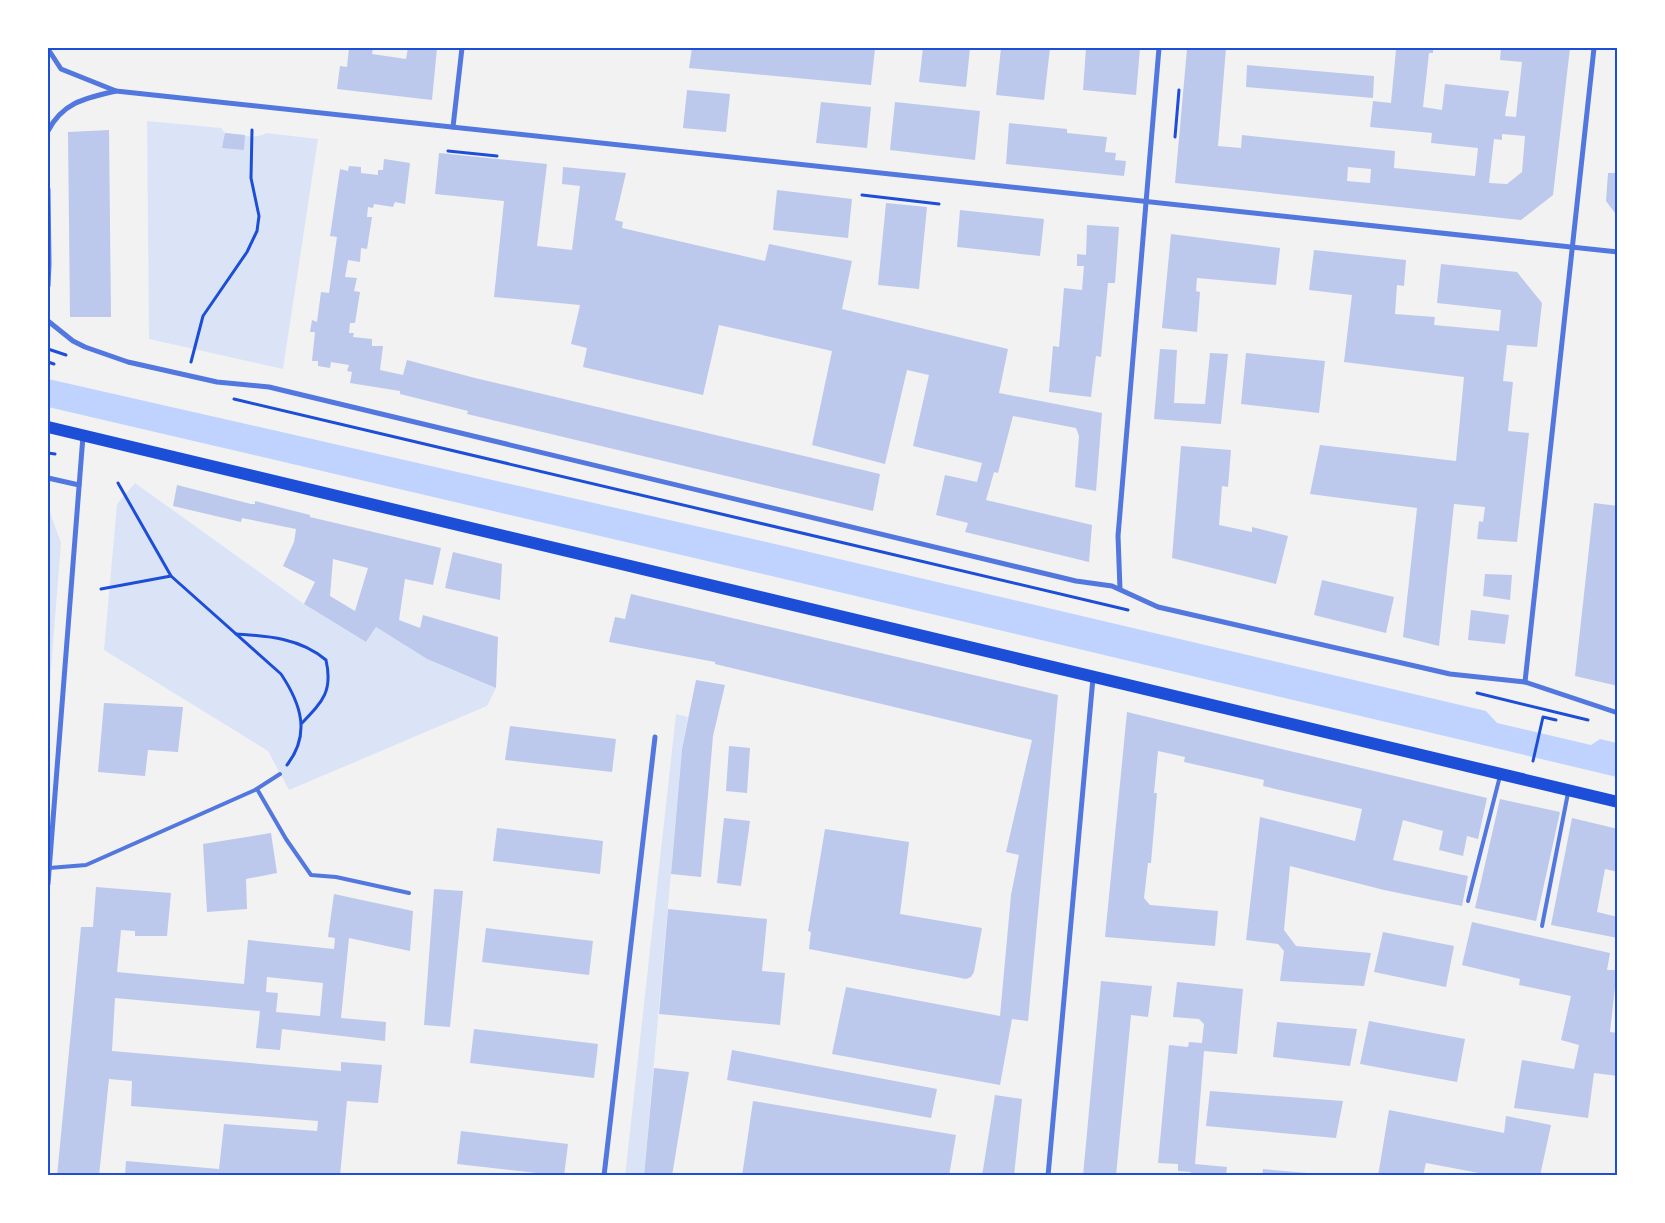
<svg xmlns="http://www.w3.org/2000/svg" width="1665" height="1223" font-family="Overpass,sans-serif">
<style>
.green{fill:#dbe4f7}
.water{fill:#bfd3fe}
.building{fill:#bdc9ec;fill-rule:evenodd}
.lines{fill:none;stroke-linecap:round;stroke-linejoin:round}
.path{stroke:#1d4ed8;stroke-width:3}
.service{stroke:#5277de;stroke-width:4}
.minor{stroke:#5277de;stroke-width:5}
.primary{stroke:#1d4ed8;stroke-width:12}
.neatline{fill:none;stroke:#1d4ed8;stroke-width:2}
</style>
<rect width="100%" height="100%" fill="#f2f2f2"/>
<g class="green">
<path d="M147,121l74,7 4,5c12,1 31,7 41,0l52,6 -35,230 -134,-30z"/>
<polygon points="135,483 304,604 366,642 376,627 427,659 496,688 487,706 289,790 268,751 104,650 117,504"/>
<polygon points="48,507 61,543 48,707"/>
<polygon points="676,714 688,717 682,749 644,1175 625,1176"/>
</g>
<polygon class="water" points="48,379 788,547 1486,711 1497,723 1591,745 1600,739 1617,743 1617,777 780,578 48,407"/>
<g class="building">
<polygon points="349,48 373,48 372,54 406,59 408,48 437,48 432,100 337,89 340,66 347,67"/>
<polygon points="692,48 862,48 875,49 871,85 689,68"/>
<polygon points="923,48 970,48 966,87 919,82"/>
<polygon points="1001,48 1050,48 1044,100 996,95"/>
<polygon points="1083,48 1140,48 1136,95 1083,90 1086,49"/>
<path d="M1191,48h35l-8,98 23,2 1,-13 153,16 -1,17 81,8 3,-28 -47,-5 1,-10 -62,-6 3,-26 18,2 5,-53 -9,-2h46v5h-4l-6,54 19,3 3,-26 64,7 -4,25 11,1 6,-55 -22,-2 1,-12h69l-17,147 -32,25 -346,-37 12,-134 4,1zM1502,134l23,2 -3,36 -15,12 -18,-1 5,-44 8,1zM1348,167l23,2 -1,14 -23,-2z"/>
<polygon points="1247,65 1374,76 1373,98 1246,87"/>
<polygon points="687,90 730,94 726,132 683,128"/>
<polygon points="821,102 871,107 867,148 816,143"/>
<polygon points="895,102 980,111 975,160 890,150"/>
<polygon points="1009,123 1067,129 1067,133 1107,137 1105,152 1116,153 1115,160 1126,161 1124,176 1006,164"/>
<polygon points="109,130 111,317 70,317 68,132"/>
<polygon points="225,133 245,135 244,150 222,148"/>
<polygon points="439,153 547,164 537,246 572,250 580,186 562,184 563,167 626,173 615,220 623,222 622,228 765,261 769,244 852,261 842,309 1008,349 999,393 1102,413 1096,491 1075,487 1079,436 1076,428 1013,416 998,473 994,472 986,500 1092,525 1089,562 965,532 968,523 936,515 945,475 977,482 982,463 913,446 929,375 907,370 885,464 812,445 832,351 719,325 703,395 583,367 587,348 571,344 580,305 494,297 504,201 435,194"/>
<polygon points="384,159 410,163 405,204 395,202 393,207 374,204 373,208 368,207 367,217 372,217 367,249 361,248 360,262 348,260 345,277 357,278 354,291 360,292 355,323 350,323 349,333 354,333 353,337 372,339 372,346 383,346 380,370 403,375 407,360 475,378 880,474 873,511 467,414 468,411 400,394 400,391 350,383 352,372 347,371 349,365 331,362 330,368 318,366 318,361 312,361 315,332 310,332 312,320 317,322 321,292 329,293 337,237 330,236 340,169 348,171 349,166 361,167 361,173 378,175 378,170 383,170"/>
<polygon points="1608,173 1618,173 1618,217 1606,201"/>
<polygon points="777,190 852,199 848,238 773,230"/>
<polygon points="886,203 927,207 919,289 878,285"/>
<polygon points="960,210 1044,219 1040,256 957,247"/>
<polygon points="1087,225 1119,227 1115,283 1108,283 1101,357 1096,356 1091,397 1049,392 1053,346 1059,347 1064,288 1082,290 1084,266 1077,266 1077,254 1086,255"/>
<polygon points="1171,234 1280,248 1276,285 1197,278 1196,291 1200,292 1197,332 1162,328"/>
<polygon points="1314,250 1406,260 1404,286 1397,285 1395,314 1435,317 1434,325 1499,331 1501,310 1437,303 1441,264 1517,272 1542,303 1537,347 1507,345 1503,381 1513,382 1508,431 1529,433 1517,542 1477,539 1479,521 1483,522 1485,507 1454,504 1439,646 1403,637 1417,508 1310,494 1320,445 1456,461 1464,377 1344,362 1352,295 1309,290"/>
<polygon points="1160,349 1177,350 1174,403 1205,404 1210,353 1228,354 1221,424 1154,419"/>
<polygon points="1246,353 1325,361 1319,413 1241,404"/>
<polygon points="1181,446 1231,450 1228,487 1222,486 1219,525 1252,532 1252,527 1288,536 1276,584 1172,558"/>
<path d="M177,485l74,19h4v-3l55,14v2l131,31 -8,37 -28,-6 -6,41 21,8 3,-13 75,22 -2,51 -69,-29 -51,-32 -10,15 -62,-38 11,-22 -32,-16 11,-24 2,-13 -54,-11 -1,4 -68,-16zM333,559l35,9 -13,43 -25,-15z"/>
<polygon points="1594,503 1618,506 1618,686 1575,676"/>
<polygon points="453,552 502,564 500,600 445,588"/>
<polygon points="1485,574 1512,575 1510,600 1483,596"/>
<polygon points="1322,580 1394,597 1386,633 1314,615"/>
<polygon points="631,594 1058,695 1028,1021 1012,1019 1000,1085 832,1054 846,987 1000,1016 1011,895 1019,855 1006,852 1032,740 715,664 715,662 609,642 615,617 625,619"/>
<polygon points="1471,610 1509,615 1505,644 1468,640"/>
<polygon points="696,680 725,685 713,736 701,877 671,874 682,749"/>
<polygon points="104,703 183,707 178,752 148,750 145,776 98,772"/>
<polygon points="1127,712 1487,798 1478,839 1467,836 1463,856 1439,850 1443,831 1403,820 1393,860 1468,876 1462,906 1384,890 1290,866 1284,930 1296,946 1371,953 1364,986 1280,981 1284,951 1278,944 1246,940 1260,817 1355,841 1362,809 1263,786 1264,780 1184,762 1185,757 1158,751 1154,793 1157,793 1151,863 1148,863 1144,898 1150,905 1218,911 1215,946 1105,937"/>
<polygon points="510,726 616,739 612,772 505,760"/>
<polygon points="729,746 750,748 747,793 726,791"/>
<polygon points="1500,799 1560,812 1536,921 1475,908"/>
<polygon points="724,818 750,821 741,886 717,883"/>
<polygon points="1572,818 1618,829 1618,872 1605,869 1597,912 1618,917 1618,938 1551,925"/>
<polygon points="497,828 603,841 600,874 493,861"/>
<polygon points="825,829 909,842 900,914 982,928 974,972 971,977 966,979 809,949 811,932 808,931"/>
<polygon points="271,833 277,873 246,879 247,909 207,912 203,844"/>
<path d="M96,887l75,6 -4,43h-32v-5l-14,-1 -4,42 127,12 4,-44 86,9 1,-11 -7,-1 6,-43 79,17 -3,40 -61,-13 -8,80 45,4 -1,19 -103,-12 -2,21 -24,-2 4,-37 -145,-13 -3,53 229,20v-9l41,3 -4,38 -31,-2 -7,75h-215l1,-15 93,8 5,-45 93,7 1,-10 -187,-15 1,-25 -23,-2 -10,97h-42l24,-249h12zM267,977l56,6 -3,33 -44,-4 2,-19 -12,-1z"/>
<polygon points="434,889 463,891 450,1027 424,1025"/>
<polygon points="668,909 767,919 762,971 785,973 780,1025 659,1014"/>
<polygon points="1472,922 1610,953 1607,970 1618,970 1618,988 1615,987 1610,1032 1618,1033 1618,1076 1594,1073 1588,1118 1514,1108 1522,1060 1574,1069 1579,1045 1561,1040 1571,996 1519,985 1520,979 1462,965"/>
<polygon points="486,928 593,941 589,975 482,962"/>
<polygon points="1383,932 1454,946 1446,987 1374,972"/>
<polygon points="1101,981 1152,986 1148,1017 1131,1015 1116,1176 1083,1176"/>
<polygon points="1177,982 1243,989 1237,1054 1204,1051 1195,1164 1227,1167 1226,1176 1190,1176 1191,1172 1178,1171 1178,1164 1158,1163 1169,1045 1188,1047 1189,1042 1202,1043 1204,1024 1199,1019 1173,1017"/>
<polygon points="1369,1021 1465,1039 1457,1082 1360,1064"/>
<polygon points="1277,1022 1357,1029 1350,1066 1273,1057"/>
<polygon points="474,1029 598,1044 594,1078 470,1063"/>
<polygon points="732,1050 937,1089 931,1118 727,1080"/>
<polygon points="654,1068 689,1072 672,1176 644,1176"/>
<polygon points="1210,1091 1343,1101 1336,1138 1206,1126"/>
<polygon points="995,1095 1022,1099 1014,1176 982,1176"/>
<polygon points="753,1101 956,1135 949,1176 742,1176"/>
<polygon points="1389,1110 1504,1133 1506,1116 1551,1125 1540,1176 1495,1176 1426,1163 1423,1176 1378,1176"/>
<polygon points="461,1131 568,1144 564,1176 457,1164"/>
<polygon points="1263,1169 1319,1174 1319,1176 1262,1176"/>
</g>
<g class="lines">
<g class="path">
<polyline points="1175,137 1179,90"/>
<polyline points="448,151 497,156"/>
<polyline points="862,195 939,204"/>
<polyline points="48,349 66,355"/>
<polyline points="48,362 54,364"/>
<polyline points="191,362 203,316 247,252 257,231 259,216 251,178 252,130"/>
<polyline points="234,399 1128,610"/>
<polyline points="48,453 55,454"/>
<path d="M118,483l53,93 110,98c20,30 30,60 6,91"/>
<polyline points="101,589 171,576"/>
<path d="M236,634c32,2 64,4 90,26 7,31 -3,41 -24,63"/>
<polyline points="1477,693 1588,720"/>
<polyline points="1533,761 1543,717 1556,720"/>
</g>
<g class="service">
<polyline points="257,789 286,839 311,875 336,877 409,893"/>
<polyline points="49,868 86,865 255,790 280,774"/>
<polyline points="1468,901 1500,776"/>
<polyline points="1542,926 1568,793"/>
</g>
<g class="minor">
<polyline points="48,49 61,69 116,91 1618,252"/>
<polyline points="453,127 462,48"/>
<path d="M48,131c15,-29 38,-33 68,-40"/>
<polyline points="48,189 49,264 48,286"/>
<polyline points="48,321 73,341 85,347 128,362 217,382 269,387 1076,581 1112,586 1158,607 1450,674 1525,682 1618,713"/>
<polyline points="48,478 79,485"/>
<polyline points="1120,589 1118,536 1159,48"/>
<polyline points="1525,682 1594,48"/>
<polyline points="48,884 83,436"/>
<polyline points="604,1176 655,737"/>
<polyline points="1048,1176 1093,678"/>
</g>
<polyline class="primary" points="48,427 1618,802"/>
</g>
<rect width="1665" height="1223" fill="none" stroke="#ffffff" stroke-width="98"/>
<rect x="49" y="49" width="1567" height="1125" class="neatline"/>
</svg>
